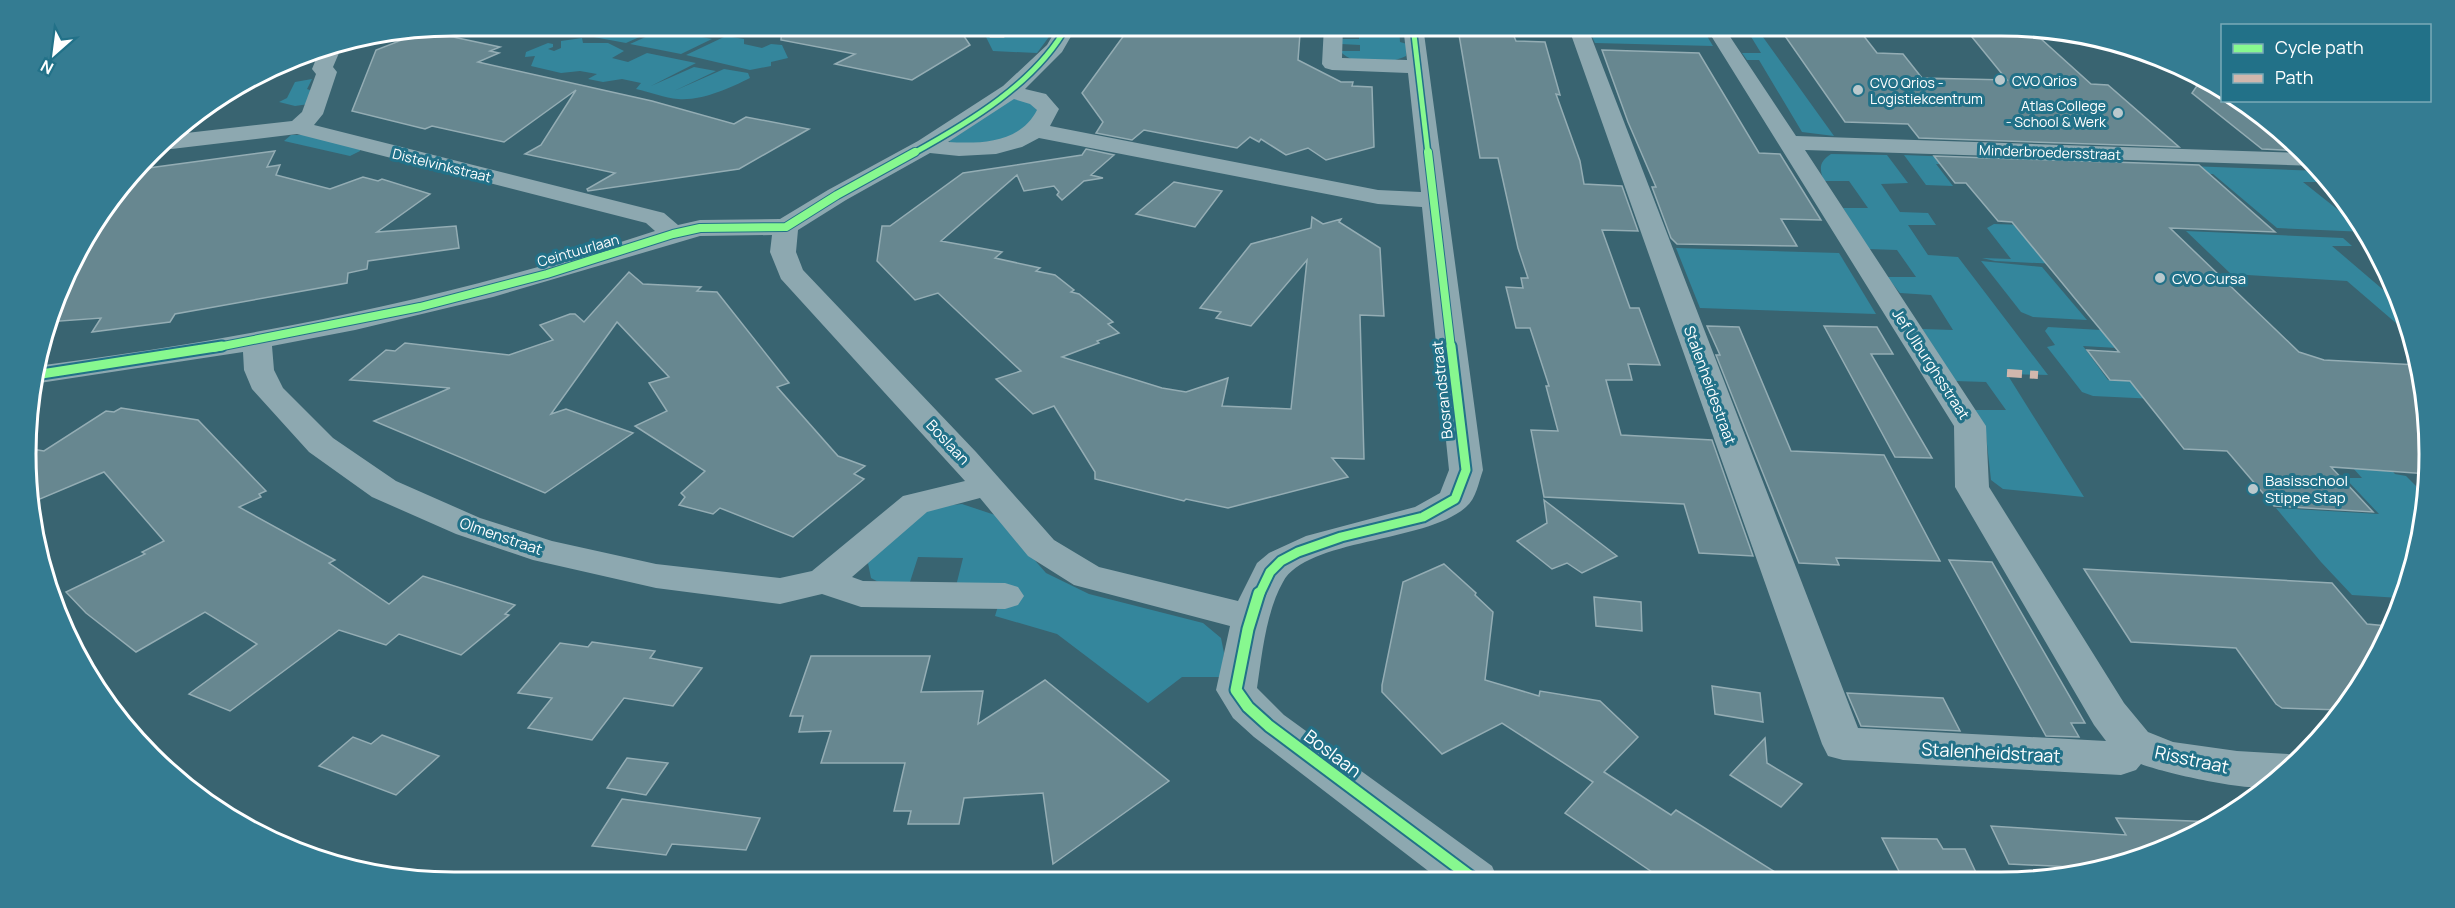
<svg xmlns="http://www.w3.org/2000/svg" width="2455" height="908" font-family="Manrope,sans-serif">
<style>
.green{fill:#34869c}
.building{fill:#678790;stroke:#94adb4;stroke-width:1.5}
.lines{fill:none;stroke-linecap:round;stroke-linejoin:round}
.minor{fill:#8da8b0;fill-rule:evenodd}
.quiet{stroke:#d1b7ad;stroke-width:8;stroke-dasharray:15 8;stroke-linecap:butt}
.cycleway-far3-casing{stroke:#227188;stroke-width:8}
.cycleway-far2-casing{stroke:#227188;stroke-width:10}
.cycleway-far1-casing{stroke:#227188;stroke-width:13}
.cycleway-casing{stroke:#227188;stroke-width:15}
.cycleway-far3{stroke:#87f88f;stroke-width:5}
.cycleway-far2{stroke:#87f88f;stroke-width:8}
.cycleway-far1{stroke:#87f88f;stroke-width:9}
.cycleway{stroke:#87f88f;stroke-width:11}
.poi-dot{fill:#bac9cd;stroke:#227188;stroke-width:2}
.labels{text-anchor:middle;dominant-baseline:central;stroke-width:6;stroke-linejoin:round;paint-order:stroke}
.far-poi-label{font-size:14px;fill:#fff;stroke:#227188;text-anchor:start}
.far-street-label{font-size:14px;fill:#fff;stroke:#227188}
.poi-label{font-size:15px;fill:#fff;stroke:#227188;text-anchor:start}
.street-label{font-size:15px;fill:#fff;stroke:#227188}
.near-street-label{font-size:18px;fill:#fff;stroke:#227188}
.rim{fill:none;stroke:#fff;stroke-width:3}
</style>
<rect width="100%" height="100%" fill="#396471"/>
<g class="green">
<polygon points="589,26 656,26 657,29 626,43 572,33"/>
<polygon points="1014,26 1057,26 1037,53 993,51 986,37 994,36 1000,29"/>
<path d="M1340,26h59l1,16 7,2 -1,12c-18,9 -52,11 -66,-5h20v-6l-19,-1v-5h18v-6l-19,-1z"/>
<polygon points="1587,26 1701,26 1713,46 1595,43"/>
<polygon points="1725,26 1755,26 1834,136 1802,132 1759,60 1747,60 1742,53 1761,53 1750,35 1730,34"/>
<polygon points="682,28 692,30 692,35 712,39 681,54 630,44 661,30 673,32"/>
<polygon points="726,36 744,39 744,44 762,48 771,44 782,45 788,58 771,62 771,66 750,70 686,55"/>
<path d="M582,38l1,5h25l16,8 -12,7 16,4 19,-9 49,10 -45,23 43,-19 22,4 -42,20 50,-22 24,4 2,5c-20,10 -48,23 -72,21 -13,-1 -28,-7 -42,-10l5,-6 -19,-4 -19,3 -15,-3 9,-5 -17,-3 -19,2 -30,-7 4,-10 -10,1 1,-5 22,-9 5,1v3l-5,2 6,2 7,-3v-7z"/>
<polygon points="312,79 307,89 315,92 309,104 295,106 279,102 287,98 295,82"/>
<path d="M1014,98h14l10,13c-17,35 -55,31 -89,34l1,-5z"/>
<polygon points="291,135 308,135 360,148 360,151 350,156 284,141"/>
<path d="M1831,154l56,1 21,28 -27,1 19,28 28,1 8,12h-28l20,30 30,2 90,118 -41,-1 77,123 -81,-8 -12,-9 -5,-45 -12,-25h32l-20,-28 -31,-1 -33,-52 31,1 -22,-35 -31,-2 -13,-16h29l-19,-27 -29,-1 -25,-41h25l-19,-27h-25c-5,-13 -5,-19 7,-27z"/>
<polygon points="1904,155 2076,162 2083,169 1936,164 1953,186 1926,185"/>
<polygon points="2109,163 2322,171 2331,182 2303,182 2366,232 2277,228 2213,174 2117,171"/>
<polygon points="1994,224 2154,229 2099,266 1995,261 1982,258 2011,259 1987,228"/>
<polygon points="2186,231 2343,238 2352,246 2332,246 2401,305 2411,336 2347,281 2231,274"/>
<polygon points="1676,248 1839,253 1876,314 1700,308"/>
<polygon points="1981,261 2042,267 2087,320 2033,317 2021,312"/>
<polygon points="2048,327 2119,331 2135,349 2083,346 2108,380 2425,394 2426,412 2093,396 2082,392 2047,347 2055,345 2045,331"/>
<polygon points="2378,455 2395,474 2406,476 2426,496 2415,565 2400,598 2352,595 2321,562 2276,508 2379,514 2345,478 2362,478 2343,457"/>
<path d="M962,504l33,11 51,58 43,21 114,29 18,15 3,15 -3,24h-39l-34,26 -91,-69 -62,-18 3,-10 -42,-20 7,-28 -45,-1 -9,28h-25l-13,-7 -3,-15 4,-9c34,-31 41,-45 90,-50z"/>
</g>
<g class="building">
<polygon points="782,26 957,26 970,45 912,80 835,64 855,54 781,40"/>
<polygon points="1778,26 1856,26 1877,53 1903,54 1922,78 2007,80 1963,26 2001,26 2030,29 2091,84 2108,85 2179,147 1919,138 1908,124 1845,122"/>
<polygon points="1130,27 1300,34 1298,60 1341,82 1353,82 1352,86 1372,87 1374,147 1326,160 1308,148 1286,155 1261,139 1259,142 1250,137 1237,148 1144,130 1132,140 1096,133 1103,122 1082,93"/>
<polygon points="1458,29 1491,30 1492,33 1513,34 1516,41 1545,42 1560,95 1556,94 1580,161 1584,184 1622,186 1638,231 1602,230 1630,308 1639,308 1660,365 1628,364 1632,380 1606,380 1621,435 1712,440 1753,556 1699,553 1684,504 1544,497 1531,430 1558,431 1546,386 1549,386 1530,328 1516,328 1506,287 1523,288 1521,278 1528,278 1518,248 1498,158 1480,158"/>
<polygon points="425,31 500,47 490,51 499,53 478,62 652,101 734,124 746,117 809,129 739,169 588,191 587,189 615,173 525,154 541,145 576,90 504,142 432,126 425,129 352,111 376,50"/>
<polygon points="1602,50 1699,53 1759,153 1780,154 1821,220 1781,219 1797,246 1677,244 1671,238 1652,187 1656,187 1628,122"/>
<polygon points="2203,77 2223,90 2223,100 2240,100 2262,114 2301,151 2262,149 2192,93"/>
<polygon points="1086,149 1114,155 1091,175 1103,178 1084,181 1062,200 1057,195 1059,192 1054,186 1024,191 1017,175 941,241 1002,252 995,258 1040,268 1036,271 1055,275 1074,290 1071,292 1079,294 1113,322 1108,324 1119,333 1097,341 1099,343 1062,357 1162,388 1186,392 1228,378 1222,406 1291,409 1307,260 1251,326 1216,318 1221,312 1200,308 1251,244 1311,228 1312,217 1323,224 1341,219 1339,222 1380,248 1384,316 1360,315 1364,459 1332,458 1348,477 1228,508 1186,499 1184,501 1095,479 1095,472 1054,406 1033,414 996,379 1021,371 938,293 915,300 877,261 882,226 890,226 963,173 1082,155"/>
<polygon points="275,151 267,167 280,165 276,175 330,189 363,177 378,181 382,179 430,194 377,232 456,226 459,248 368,261 367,269 348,273 347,283 175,314 170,322 92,332 101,318 47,322 83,240 141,169"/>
<polygon points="1934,156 2199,165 2275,232 2170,228 2299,352 2324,360 2418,365 2426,398 2428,474 2331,467 2373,512 2274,506 2227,451 2184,449 2130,381 2110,380 2087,350 2119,352 2012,222 1998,221 1966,183 1955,183"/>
<polygon points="1174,182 1222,191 1195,227 1136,214"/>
<polygon points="629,272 643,284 701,287 697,291 717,292 789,383 777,387 838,456 865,466 854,474 864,479 793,537 720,508 713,514 679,505 685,497 681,493 705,471 635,426 667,411 649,383 669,377 617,322 551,414 566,409 633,433 545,493 374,421 450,388 350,380 386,350 395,351 405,343 509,355 553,340 540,325 570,314 575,314 584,322"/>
<polygon points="1707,326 1739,327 1791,451 1884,455 1940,561 1836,558 1839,565 1799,563 1750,441 1716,355 1720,355"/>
<polygon points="1824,326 1877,327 1893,354 1871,354 1932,458 1895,457"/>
<polygon points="121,408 198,420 266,491 259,494 261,497 239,507 335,560 329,563 389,604 423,576 515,605 505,614 509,615 461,655 399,634 386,645 339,630 230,711 189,694 257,644 205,612 136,652 86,613 66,592 145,554 142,552 164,541 104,472 33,502 31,449 44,451 106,411 114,412"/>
<polygon points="1544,500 1617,556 1582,573 1567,563 1552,569 1517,541 1547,523"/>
<polygon points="1949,560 1992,562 2085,723 2071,723 2079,737 2046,736"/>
<polygon points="1444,564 1476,593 1475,595 1493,612 1485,680 1539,696 1540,691 1600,701 1638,737 1604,772 1671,815 1676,810 1786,879 1664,880 1565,813 1593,782 1502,723 1442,754 1382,692 1382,685 1403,582"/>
<polygon points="2084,569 2332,583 2367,624 2387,626 2357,692 2341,710 2282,708 2276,704 2236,648 2131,642"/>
<polygon points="1594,597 1641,602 1642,631 1596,626"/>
<polygon points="592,642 655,651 650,658 702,668 673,706 624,698 592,740 528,728 552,698 518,693 560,643 588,647"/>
<polygon points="811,656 930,656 921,692 983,691 978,724 1045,680 1169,781 1053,864 1043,793 964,798 959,824 908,824 911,811 894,811 905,763 821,763 831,731 799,732 803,716 790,716"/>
<polygon points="1712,686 1760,693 1763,722 1715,714"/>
<polygon points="1847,693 1943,698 1960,731 1861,726"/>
<polygon points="382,735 439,756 396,795 319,766 353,737 371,744"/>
<polygon points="1765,738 1767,763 1802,784 1781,807 1730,775"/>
<polygon points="627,758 668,763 646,795 607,788"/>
<polygon points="622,799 760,818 746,850 672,844 666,855 592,846"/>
<polygon points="2116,818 2215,822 2190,838 2094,868 2009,864 1991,826 2126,835"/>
<polygon points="1882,838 1937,839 1943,849 1965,849 1979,879 1903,879"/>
</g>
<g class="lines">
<g class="minor">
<polygon points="982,26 1000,26 1007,34 1004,38 990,38"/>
<path d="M1058,26h19l-15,26 -37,37 21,5 13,15 -9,17 328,64 43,2 -13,-119 -76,-3 -7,-2 -3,-4 2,-38h19l-1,32 65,2 -4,-34h20l60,444c-4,11 -7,29 -17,37 -40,36 -159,31 -183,75 -17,30 -21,72 -26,106l27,27 208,151 6,14h-58l-186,-143 -21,-19 -17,-28 14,-64 -156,-41 -46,-29 -48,-58 -53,14 -75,65 11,4 142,2 13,4 6,9 -6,9 -13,4 -144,-2 -39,-13 -42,10 -124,-16 -123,-28 -77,-26 -84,-37 -63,-45 -57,-63 -8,-19 -1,-18 -210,32 4,-18c209,-27 417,-68 618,-135l-9,-8 -349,-89 -134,16 -5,-1 11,-14 123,-14 10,-9 14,-38 -4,-5 9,-22 20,-3 1,2 -9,21 4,5 -14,42 -9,11 350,88 14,12 22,-5 80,-1 48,-29 90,-49 85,-55 44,-41zM1014,99l16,5 7,6c-17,33 -56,34 -89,32zM1039,138l339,66 44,3 27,263 -9,23 -25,14 -109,29 -37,17 -12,10 -19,38 -139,-34 -45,-27 -78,-88 -173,-182 -7,-18 2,-22 48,-30 84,-47 29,3 37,-2 26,-7zM772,235l-2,17 11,27 184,202 -62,15 -91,75 -32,7 -124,-14 -104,-23 -72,-23 -84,-37 -63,-43 -50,-50 -9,-18 -2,-24 83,-16 138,-33 207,-61z"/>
<path d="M1568,26h19l271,702 248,13 -12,-16 -139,-238 -1,-61 -249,-400h18l73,110 507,17 14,13 -512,-16 181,276 3,61 135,216 24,29 25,10 64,9 51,3 12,4c-9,10 -18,23 -31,28 -18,7 -108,-14 -128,-22l-5,6 -15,5 -278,-15 -15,-4 -6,-12z"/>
</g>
<polyline class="quiet" points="2007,373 2038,375"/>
<defs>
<g id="cycleway-far3">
<polyline points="1413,26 1428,154"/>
<path d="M912,154c56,-31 124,-71 155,-128"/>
</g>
<g id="cycleway-far2">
<polyline points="1428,152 1451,348"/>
<polyline points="213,348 420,307 547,274 673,234 700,228 786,227 837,195 915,152"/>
</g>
<g id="cycleway-far1">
<polyline points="35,375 222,346"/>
<polyline points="1259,595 1270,572 1281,561 1298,552 1341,537 1423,517 1455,499 1466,470 1451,346"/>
</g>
<polyline id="cycleway" points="1259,593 1248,629 1236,690 1248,707 1269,726 1475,880"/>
</defs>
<use href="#cycleway-far3" class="cycleway-far3-casing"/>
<use href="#cycleway-far2" class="cycleway-far2-casing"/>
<use href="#cycleway-far1" class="cycleway-far1-casing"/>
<use href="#cycleway" class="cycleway-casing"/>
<use href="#cycleway-far3" class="cycleway-far3"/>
<use href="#cycleway-far2" class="cycleway-far2"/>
<use href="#cycleway-far1" class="cycleway-far1"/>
<use href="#cycleway" class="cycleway"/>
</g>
<g class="poi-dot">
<circle cx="2000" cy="80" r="6"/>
<circle cx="1858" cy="90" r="6"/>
<circle cx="2118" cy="113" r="6"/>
<circle cx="2160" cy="278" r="6"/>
<circle cx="2253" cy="489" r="6"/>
</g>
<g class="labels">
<g class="far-poi-label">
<text x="2012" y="80">CVO Qrios</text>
<text x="1870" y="82">CVO Qrios -<tspan x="1870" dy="16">Logistiekcentrum</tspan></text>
<text x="2106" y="105" text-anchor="end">Atlas College<tspan x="2106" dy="16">- School &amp; Werk</tspan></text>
</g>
<g class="far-street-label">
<text transform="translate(2050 152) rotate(2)">Minderbroedersstraat</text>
<text transform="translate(442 165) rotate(14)">Distelvinkstraat</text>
<text transform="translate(578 250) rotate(-16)">Ceintuurlaan</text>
</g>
<g class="poi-label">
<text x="2172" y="278">CVO Cursa</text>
<text x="2265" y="480">Basisschool<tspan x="2265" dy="17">Stippe Stap</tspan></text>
</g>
<g class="street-label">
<text transform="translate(1931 364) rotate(57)">Jef Ulburghsstraat</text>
<text transform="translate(1710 385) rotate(70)">Stalenheidestraat</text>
<text transform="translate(1442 390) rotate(-96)">Bosrandstraat</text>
<text transform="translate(948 442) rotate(47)">Boslaan</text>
<text transform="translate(501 536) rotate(19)">Olmenstraat</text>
</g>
<g class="near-street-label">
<text transform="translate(1991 752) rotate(3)">Stalenheidstraat</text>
<text transform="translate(1333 753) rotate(37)">Boslaan</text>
<text transform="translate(2192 759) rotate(12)">Risstraat</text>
</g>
</g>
<path d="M0 0H2455V908H0ZM454 36H2001A418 418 0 0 1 2419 454V454A418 418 0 0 1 2001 872H454A418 418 0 0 1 36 454V454A418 418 0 0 1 454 36Z" fill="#347c92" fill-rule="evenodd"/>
<path class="rim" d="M454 36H2001A418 418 0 0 1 2419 454V454A418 418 0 0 1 2001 872H454A418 418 0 0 1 36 454V454A418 418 0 0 1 454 36Z"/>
<rect x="2221" y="24" width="210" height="78" fill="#227188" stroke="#7aaab8" stroke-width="1.5"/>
<rect x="2233" y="44" width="30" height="9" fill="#87f88f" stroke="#7aaab8" stroke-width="1.5"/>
<text x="2275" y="54" font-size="18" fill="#ffffff">Cycle path</text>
<rect x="2233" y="74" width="30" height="9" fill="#d1b7ad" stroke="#7aaab8" stroke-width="1.5"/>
<text x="2275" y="84" font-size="18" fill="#ffffff">Path</text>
<g transform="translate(54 54) rotate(208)" stroke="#227188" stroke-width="4.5" paint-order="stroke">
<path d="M0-4.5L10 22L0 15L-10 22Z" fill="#ffffff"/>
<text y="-9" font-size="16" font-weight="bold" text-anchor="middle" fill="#ffffff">N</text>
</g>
</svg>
